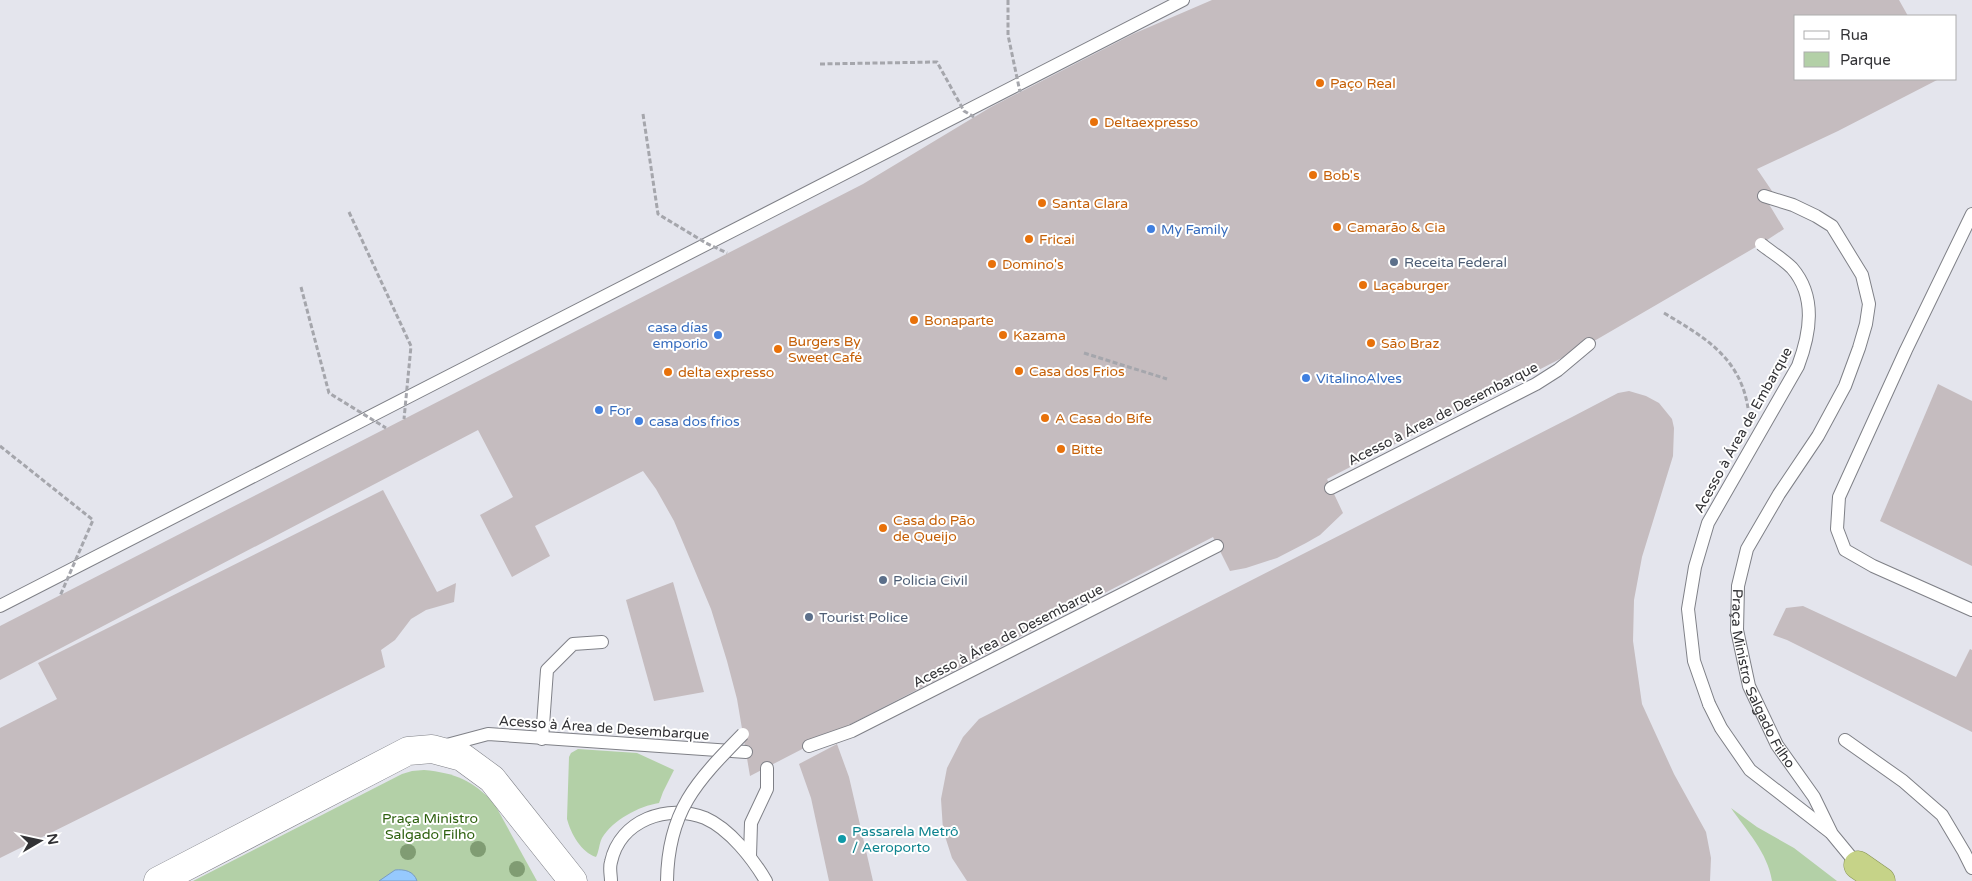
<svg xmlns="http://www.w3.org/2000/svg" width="1972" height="881" font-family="'Varela Round',sans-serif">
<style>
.green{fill:#b3d0a7}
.water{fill:#96c9fe;stroke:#789cc2}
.building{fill:#c5bcbf}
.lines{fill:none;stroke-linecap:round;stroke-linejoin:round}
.service-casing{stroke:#7f8087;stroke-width:14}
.tertiary-casing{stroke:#7f8087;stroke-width:29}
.trunk-casing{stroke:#889457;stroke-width:29}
.path{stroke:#a5a6ac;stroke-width:3;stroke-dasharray:5 2.5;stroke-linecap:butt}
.service{stroke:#fff;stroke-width:12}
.tertiary{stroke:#fff;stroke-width:28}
.trunk{stroke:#c6d388;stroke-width:28}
.service-bridge-casing{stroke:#7f8087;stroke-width:14;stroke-linecap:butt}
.path-bridge{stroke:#a5a6ac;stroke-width:3;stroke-dasharray:5 2.5;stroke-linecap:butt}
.service-bridge{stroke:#fff;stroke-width:12}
.tree{fill:#809c73}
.food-dot{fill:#e8710a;stroke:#fff;stroke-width:2}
.shop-dot{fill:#3f7fe0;stroke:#fff;stroke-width:2}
.service-dot{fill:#5c6f8a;stroke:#fff;stroke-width:2}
.culture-dot{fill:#0f9aa8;stroke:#fff;stroke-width:2}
.labels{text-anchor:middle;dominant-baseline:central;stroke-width:4;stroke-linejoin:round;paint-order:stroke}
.food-label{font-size:14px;fill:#c56008;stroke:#fff;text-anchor:start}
.shop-label{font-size:14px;fill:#366cbe;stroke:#fff;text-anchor:start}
.service-label{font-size:14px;fill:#4e5e75;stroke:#fff;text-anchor:start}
.street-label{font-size:14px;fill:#323235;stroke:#fff}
.park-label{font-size:14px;fill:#2e610f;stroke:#fff}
.culture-label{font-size:14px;fill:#0d838f;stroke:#fff;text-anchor:start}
</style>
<rect width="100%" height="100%" fill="#e4e5ed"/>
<g class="green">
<path d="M578,749l59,4 37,17 -11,22 -4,11c-20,3 -46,17 -57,35 -3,6 -3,14 -6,19 -15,-5 -25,-23 -29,-38l2,-62 2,-4z"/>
<path d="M424,770c31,3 48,10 70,33l43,78h-344l209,-107 10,-3z"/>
<path d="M1731,808l26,19 37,21 43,33h-65c-4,-28 -26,-51 -41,-73z"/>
</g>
<path class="water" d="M395,870c9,-1 19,1 22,11h-38z"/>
<g class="building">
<polygon points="1212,0 1899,0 1908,16 1796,16 1796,79 1939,79 1838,131 1757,169 1772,191 1764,196 1784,229 1761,244 1589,344 1327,479 1343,513 1320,535 1306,543 1277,558 1246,568 1230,571 1213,537 750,776 737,699 727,661 711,609 674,521 656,489 643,471 535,526 550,556 512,577 480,515 513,497 478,430 0,680 0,626 863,184 991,107 1133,34"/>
<polygon points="1938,384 1972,401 1972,566 1880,521"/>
<polygon points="1629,391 1646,396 1659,403 1672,419 1674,428 1673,456 1642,557 1634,600 1633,641 1642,704 1674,774 1706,832 1711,858 1710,881 967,881 952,858 943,830 941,799 947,768 963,737 979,719 1572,417 1618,393"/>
<polygon points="383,490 437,592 456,583 454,602 426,610 411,619 395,640 381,650 385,667 0,858 0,728 57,699 38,663"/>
<polygon points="673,582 704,692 654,701 626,600"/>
<polygon points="1803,606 1956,677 1970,649 1972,650 1972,732 1787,640 1773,635 1786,608"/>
<polygon points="837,744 849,777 873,881 829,881 811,798 799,764"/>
</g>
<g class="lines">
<defs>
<g id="service">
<path id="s1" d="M1764,196l29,9 23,11 16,10 30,49 7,29 -3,20 -7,24 -14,38 -27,50 -39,58 -32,55 -9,37 -1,44 12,56 28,59 37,52 18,37 28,34"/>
<polyline points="1972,214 1906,350 1839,497 1837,529 1845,550 1873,566 1972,610"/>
<polyline points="1331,488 1536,384 1558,370 1589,344"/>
<polyline points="0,606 1183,0"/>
<polyline points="1709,704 1721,728 1750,770 1830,832"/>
<polyline points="542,739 547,670 573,644 602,642"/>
<polyline points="1845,740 1903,781 1942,815 1964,852 1972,868"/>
<polyline points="443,746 488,734 746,752"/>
<polyline points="809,746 852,731 1217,546"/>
<polyline points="750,856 751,823 767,789 767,768"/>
<path d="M611,881c0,-6 -2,-13 0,-19 9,-42 57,-59 94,-44 25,11 48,41 61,63"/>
</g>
<polyline id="tertiary" points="158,881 408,751 432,749 462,757 492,779 573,881"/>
<polyline id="trunk" points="1858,865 1881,881"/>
</defs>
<use href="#service" class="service-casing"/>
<use href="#tertiary" class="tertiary-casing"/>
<use href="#trunk" class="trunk-casing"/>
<g class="path">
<path d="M1664,313c40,24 76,44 84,95"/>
<polyline points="1084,353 1167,379"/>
</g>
<use href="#service" class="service"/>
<use href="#tertiary" class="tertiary"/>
<use href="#trunk" class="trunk"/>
<defs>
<g id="service-bridge">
<path d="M1709,704l-15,-43 -6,-52 7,-42 13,-44 90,-157c12,-32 19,-69 -6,-98 -9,-9 -21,-16 -31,-24"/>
<path d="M667,881c1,-70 29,-99 76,-147"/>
</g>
</defs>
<use href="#service-bridge" class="service-bridge-casing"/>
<g class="path-bridge">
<polyline points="1008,0 1008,35 1020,92"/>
<polyline points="820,64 937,62 964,111 974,117"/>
<polyline points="643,114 658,214 706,243 727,253"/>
<polyline points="349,212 411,346 404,419"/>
<polyline points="301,287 329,393 386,428"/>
<polyline points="0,446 93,520 60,596"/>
</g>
<use href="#service-bridge" class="service-bridge"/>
</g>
<g class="tree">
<circle cx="478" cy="849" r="8"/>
<circle cx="408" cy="852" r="8"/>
<circle cx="517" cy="869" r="8"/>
</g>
<g class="food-dot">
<circle cx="1320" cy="83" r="5"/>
<circle cx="1094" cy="122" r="5"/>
<circle cx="1313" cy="175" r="5"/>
<circle cx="1042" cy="203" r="5"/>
<circle cx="1337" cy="227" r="5"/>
<circle cx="1029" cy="239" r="5"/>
<circle cx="992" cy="264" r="5"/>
<circle cx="1363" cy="285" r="5"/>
<circle cx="914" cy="320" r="5"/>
<circle cx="1003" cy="335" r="5"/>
<circle cx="1371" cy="343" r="5"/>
<circle cx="778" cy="349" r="5"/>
<circle cx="1019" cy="371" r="5"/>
<circle cx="668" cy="372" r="5"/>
<circle cx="1045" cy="418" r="5"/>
<circle cx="1061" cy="449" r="5"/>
<circle cx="883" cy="528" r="5"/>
</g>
<g class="shop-dot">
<circle cx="1151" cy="229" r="5"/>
<circle cx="718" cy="335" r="5"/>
<circle cx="1306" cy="378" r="5"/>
<circle cx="599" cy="410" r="5"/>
<circle cx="639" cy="421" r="5"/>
</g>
<g class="service-dot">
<circle cx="1394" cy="262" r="5"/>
<circle cx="883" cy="580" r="5"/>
<circle cx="809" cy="617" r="5"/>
</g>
<circle class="culture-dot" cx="842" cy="839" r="5"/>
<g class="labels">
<g class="food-label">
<text x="1330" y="83">Paço Real</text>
<text x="1104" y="122">Deltaexpresso</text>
<text x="1323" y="175">Bob's</text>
<text x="1052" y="203">Santa Clara</text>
<text x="1347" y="227">Camarão &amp; Cia</text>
<text x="1039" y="239">Fricai</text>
<text x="1002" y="264">Domino's</text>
<text x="1373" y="285">Laçaburger</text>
<text x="924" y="320">Bonaparte</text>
<text x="1013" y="335">Kazama</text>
<text x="788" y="341">Burgers By<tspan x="788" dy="16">Sweet Café</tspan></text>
<text x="1381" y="343">São Braz</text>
<text x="1029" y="371">Casa dos Frios</text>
<text x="678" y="372">delta expresso</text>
<text x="1055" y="418">A Casa do Bife</text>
<text x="1071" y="449">Bitte</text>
<text x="893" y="520">Casa do Pão<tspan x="893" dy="16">de Queijo</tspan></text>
</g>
<g class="shop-label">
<text x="1161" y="229">My Family</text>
<text x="708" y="327" text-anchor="end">casa días<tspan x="708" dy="16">emporio</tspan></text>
<text x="1316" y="378">VitalinoAlves</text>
<text x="609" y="410">For</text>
<text x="649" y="421">casa dos frios</text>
</g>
<g class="service-label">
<text x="1404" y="262">Receita Federal</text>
<text x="893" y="580">Policia Civil</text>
<text x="819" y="617">Tourist Police</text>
</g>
<g class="street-label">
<text transform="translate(1443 414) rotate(-27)">Acesso à Área de Desembarque</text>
<text transform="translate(1743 430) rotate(-61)">Acesso à Área de Embarque</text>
<text transform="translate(1008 636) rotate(-27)">Acesso à Área de Desembarque</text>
<text stroke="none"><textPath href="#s1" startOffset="574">Praça Ministro Salgado Filho</textPath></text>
<text transform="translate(604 728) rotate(4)">Acesso à Área de Desembarque</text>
</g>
<g class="park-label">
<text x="430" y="818">Praça Ministro<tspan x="430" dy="16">Salgado Filho</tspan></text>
</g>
<g class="culture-label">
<text x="852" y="831">Passarela Metrô<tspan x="852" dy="16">/ Aeroporto</tspan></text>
</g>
</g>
<rect x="1794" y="15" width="162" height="65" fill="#ffffff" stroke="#adadae"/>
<rect x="1804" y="31" width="25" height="8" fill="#ffffff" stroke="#adadae"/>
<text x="1840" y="40" font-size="15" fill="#323235">Rua</text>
<rect x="1804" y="52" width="25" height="15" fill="#b3d0a7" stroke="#adadae"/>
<text x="1840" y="65" font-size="15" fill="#323235">Parque</text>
<g transform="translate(40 841) rotate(81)" stroke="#ffffff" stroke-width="4" paint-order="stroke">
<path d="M0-4L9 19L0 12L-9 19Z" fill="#323235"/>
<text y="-8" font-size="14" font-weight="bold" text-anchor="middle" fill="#323235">N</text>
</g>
</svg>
